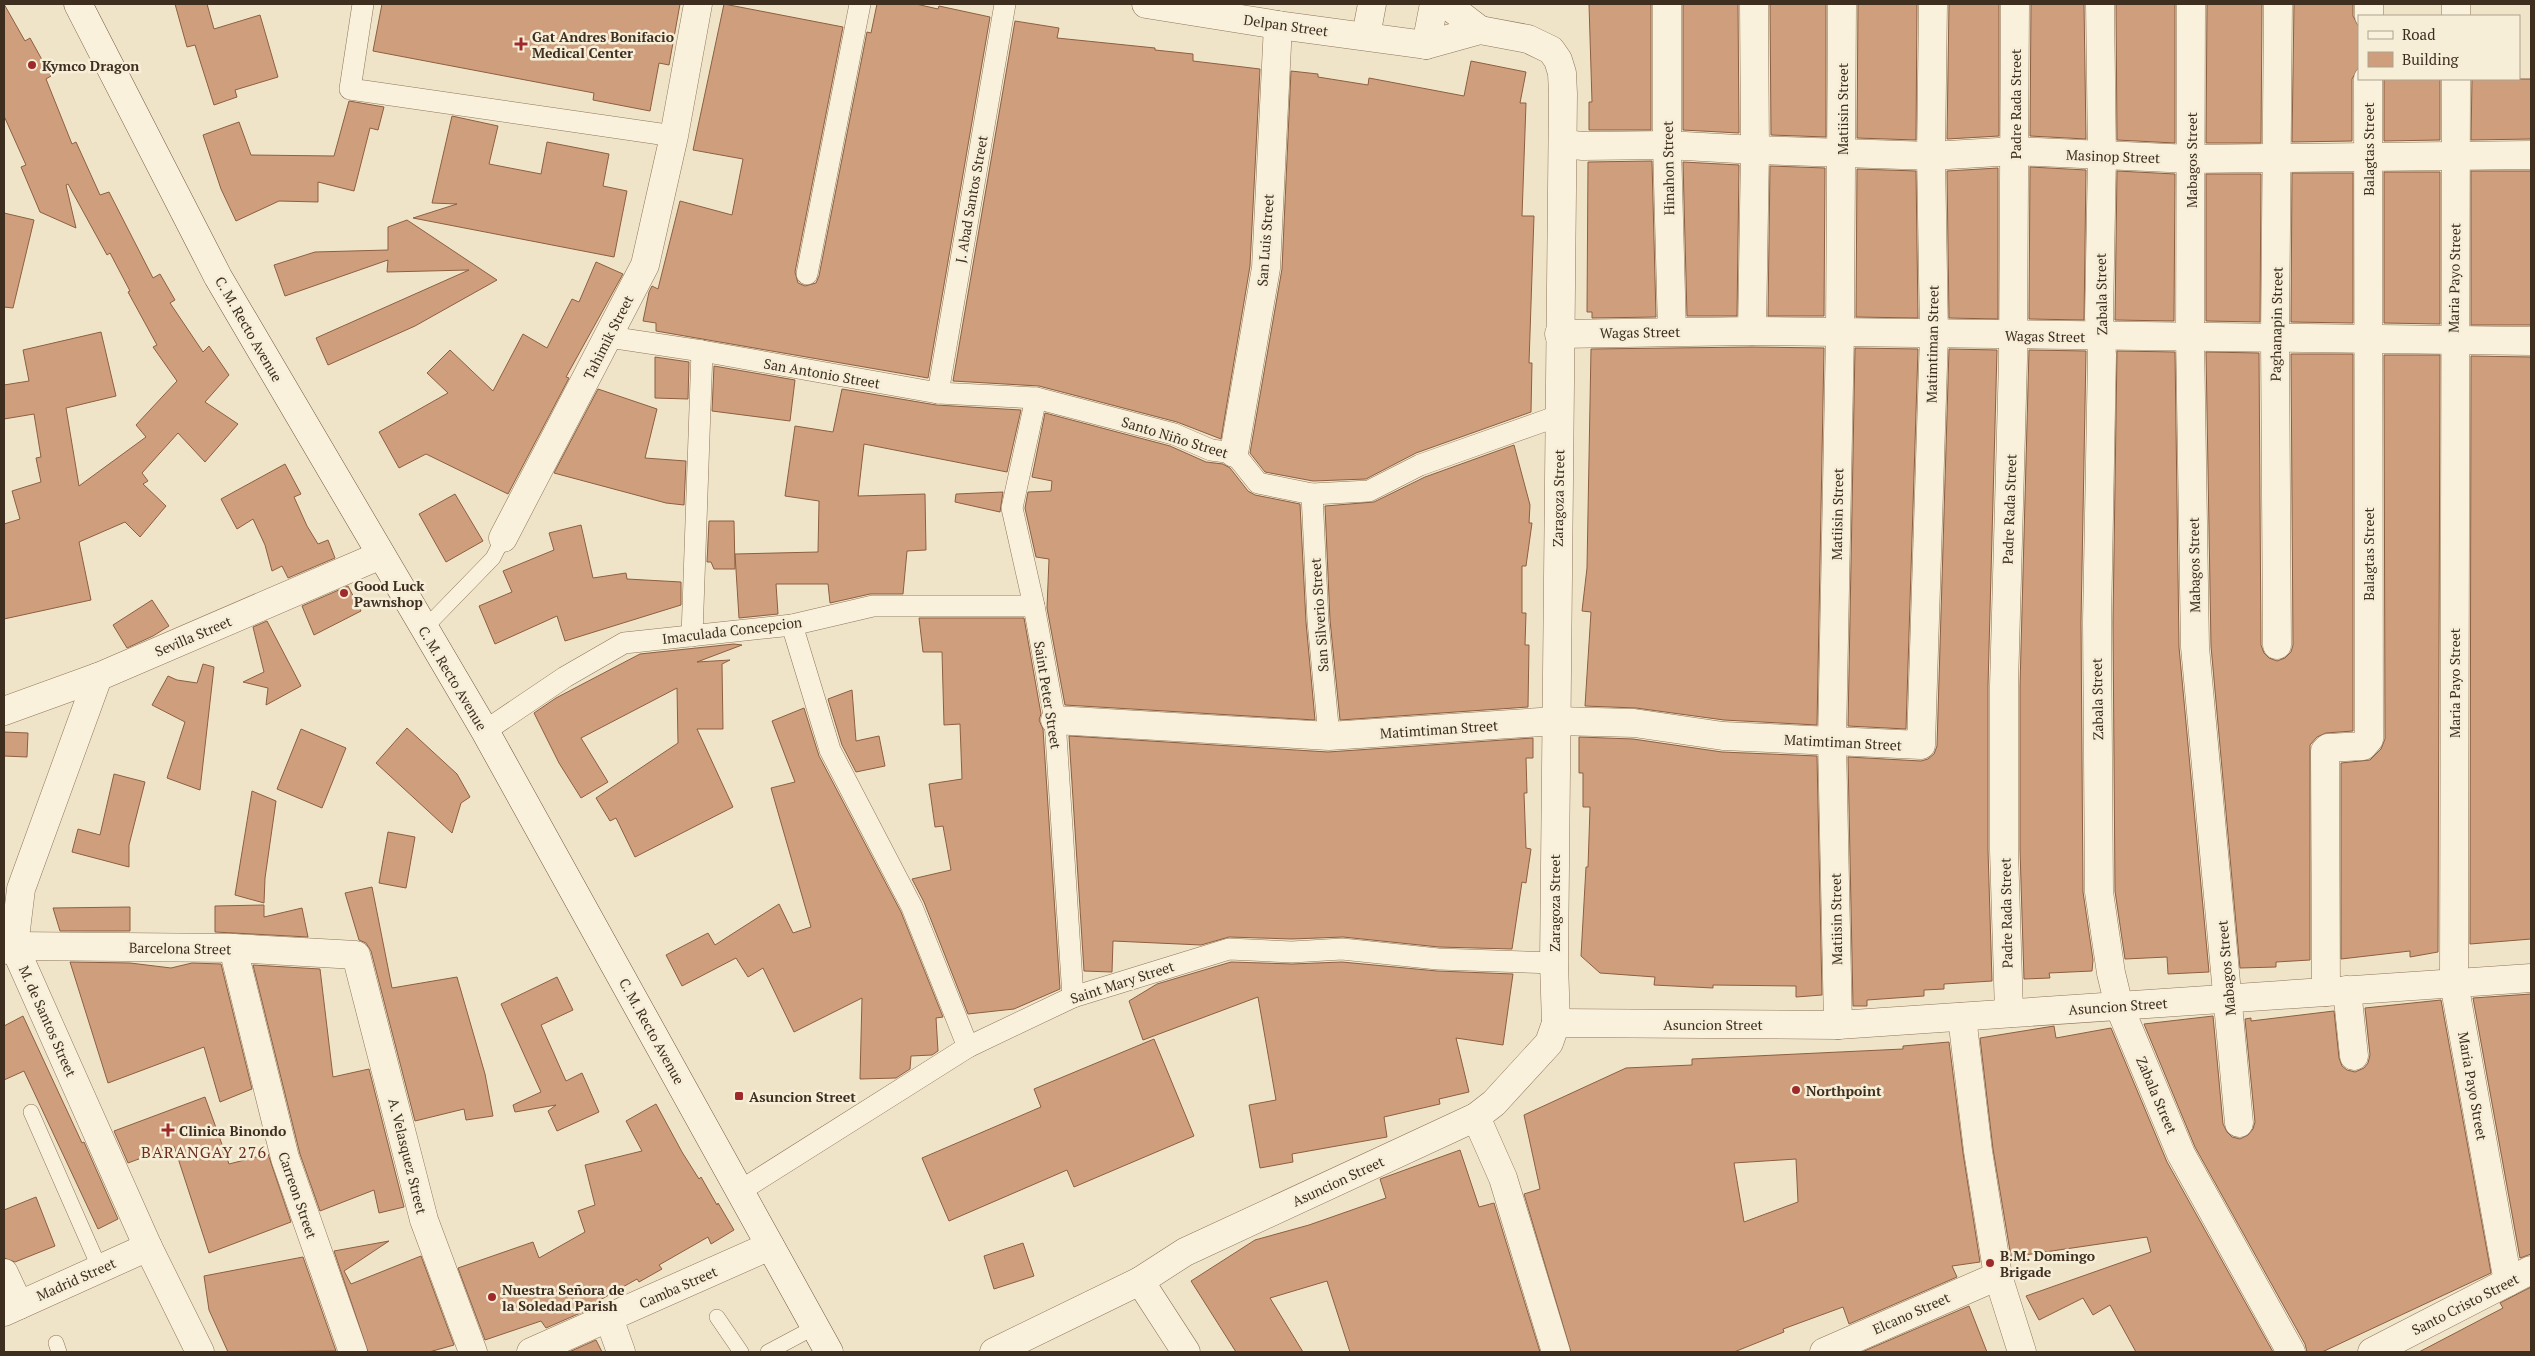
<svg xmlns="http://www.w3.org/2000/svg" width="2535" height="1356" font-family="'PT Serif',serif">
<style>
.building{fill:#cf9f7d;stroke:#8d5f41;fill-rule:evenodd}
.lines{fill:none;stroke-linecap:round;stroke-linejoin:round}
.service-casing{stroke:#8d765c;stroke-width:16}
.pedestrian-casing{stroke:#8d765c;stroke-width:22}
.minor-casing{stroke:#8d765c;stroke-width:29}
.tertiary-casing{stroke:#8d765c;stroke-width:29}
.secondary-casing{stroke:#6f573f;stroke-width:29}
.service{stroke:#faf1dc;stroke-width:15}
.pedestrian{stroke:#faf1dc;stroke-width:21}
.minor{stroke:#faf1dc;stroke-width:28}
.tertiary{stroke:#faf1dc;stroke-width:28}
.secondary{stroke:#faf1dc;stroke-width:28}
.poi-dot{fill:#9e2a2b;stroke:#f7eed8;stroke-width:2}
.labels{text-anchor:middle;dominant-baseline:central;stroke-width:5;stroke-linejoin:round;paint-order:stroke}
.street-label{font-size:14px;fill:#3d2e20;stroke:#f7eed8}
.poi-label{font-size:14px;font-weight:bold;fill:#3d2e20;stroke:#f7eed8;text-anchor:start}
.quarter-label{font-size:16px;letter-spacing:1px;fill:#6b2e1e;stroke:#f7eed8}
</style>
<rect width="100%" height="100%" fill="#f0e4c8"/>
<g class="building">
<polygon points="4,4 25,41 30,38 51,76 46,79 72,144 76,142 100,195 109,192 153,278 160,274 175,300 170,303 203,352 209,346 229,375 205,402 238,424 205,462 178,433 142,473 148,481 143,484 166,506 140,537 125,522 79,542 91,600 4,619 4,524 20,519 12,491 41,482 36,458 41,457 34,414 4,419 4,385 29,381 23,350 101,332 116,396 66,408 79,486 146,437 136,425 177,381 153,347 157,345 128,292 130,291 110,253 107,255 68,184 66,185 76,228 40,212 21,167 26,165 4,116"/>
<polygon points="175,4 207,4 214,29 260,15 278,77 235,90 237,97 214,105 195,45 187,47"/>
<polygon points="382,4 680,4 669,65 659,63 650,111 593,100 594,93 373,51"/>
<polygon points="724,4 843,27 795,272 798,283 805,286 816,283 819,276 867,32 871,33 877,4 916,4 938,9 939,6 990,17 928,378 656,331 656,323 643,321 649,292 652,286 658,289 680,201 732,215 743,159 693,150"/>
<polygon points="1589,4 1651,4 1651,130 1589,130 1589,102 1592,102"/>
<polygon points="1683,4 1738,4 1739,133 1683,130"/>
<polygon points="1770,4 1826,4 1826,137 1771,135"/>
<polygon points="1858,4 1917,4 1916,140 1857,138"/>
<polygon points="1949,4 1999,4 1999,136 1947,139"/>
<polygon points="2031,4 2084,4 2086,139 2030,136"/>
<polygon points="2116,4 2175,4 2175,143 2117,140"/>
<polygon points="2207,4 2262,4 2261,143 2206,143"/>
<polygon points="2294,4 2353,4 2353,16 2359,27 2359,67 2352,79 2352,141 2292,142"/>
<polygon points="1015,21 1059,28 1057,38 1155,48 1155,50 1193,54 1193,61 1260,69 1250,266 1221,439 1177,422 1039,386 953,381"/>
<polygon points="1471,61 1526,72 1520,103 1526,103 1522,216 1534,216 1529,363 1532,363 1531,412 1416,453 1366,479 1313,481 1265,472 1250,453 1282,269 1291,71 1318,74 1318,77 1368,85 1369,78 1464,96"/>
<polygon points="2384,79 2440,79 2440,140 2384,141"/>
<polygon points="2472,79 2531,79 2531,139 2471,140"/>
<polygon points="349,101 384,107 378,130 370,128 354,191 318,182 318,202 279,201 236,221 221,189 203,135 239,122 251,155 334,156"/>
<polygon points="452,116 498,126 489,164 541,174 547,142 609,154 603,186 627,191 614,257 413,218 457,204 432,203"/>
<polygon points="1652,161 1656,317 1592,318 1592,312 1587,312 1588,162"/>
<polygon points="1683,162 1739,165 1737,316 1687,316"/>
<polygon points="1770,166 1825,168 1824,316 1768,316"/>
<polygon points="2030,167 2086,170 2084,320 2029,319"/>
<polygon points="1998,168 1998,319 1949,318 1947,171"/>
<polygon points="1857,169 1916,171 1918,318 1856,317"/>
<polygon points="2117,171 2175,174 2174,321 2115,320"/>
<rect x="2471" y="171" width="60" height="154"/>
<polygon points="2384,172 2440,172 2440,324 2384,323"/>
<polygon points="2292,173 2353,173 2353,323 2291,322"/>
<polygon points="2206,174 2261,174 2260,322 2206,321"/>
<polygon points="4,213 34,220 13,308 4,307"/>
<polygon points="407,220 497,280 415,326 328,365 316,338 469,270 387,272 388,260 285,296 274,265 315,252 388,250 388,227"/>
<polygon points="596,262 623,274 566,377 569,378 508,494 426,454 399,468 379,432 448,393 427,373 450,350 493,391 523,334 547,348 572,299 579,302"/>
<polygon points="1752,347 1824,348 1817,725 1724,720 1636,708 1585,706 1591,612 1582,611 1587,568 1591,349"/>
<polygon points="1855,348 1918,349 1906,729 1848,726"/>
<polygon points="1949,349 1997,350 1988,686 1988,850 1992,981 1944,984 1944,989 1924,990 1924,996 1867,1000 1867,1006 1853,1006 1848,757 1921,761 1928,759 1934,754 1937,746"/>
<polygon points="2029,350 2086,351 2081,622 2083,892 2093,960 2092,971 2049,973 2050,978 2024,979 2020,850 2020,686"/>
<polygon points="2117,351 2175,352 2179,647 2209,972 2168,974 2167,957 2125,959 2115,891 2113,622"/>
<polygon points="2206,352 2259,353 2261,645 2264,653 2269,658 2277,661 2285,658 2291,652 2293,645 2291,354 2353,354 2353,731 2326,733 2317,737 2310,745 2310,960 2276,962 2276,967 2240,968 2211,646"/>
<polygon points="2384,355 2440,355 2438,952 2410,957 2410,951 2341,959 2341,763 2370,760 2381,749 2385,739"/>
<polygon points="2471,356 2531,357 2531,939 2470,944"/>
<polygon points="655,357 689,362 688,399 655,398"/>
<polygon points="714,366 795,380 790,421 712,411"/>
<polygon points="598,389 657,409 645,458 686,461 684,505 666,503 554,473"/>
<polygon points="842,389 936,405 1021,410 1007,472 864,444 858,496 925,494 926,550 907,551 903,594 870,594 830,603 828,584 776,584 778,614 739,618 735,554 818,552 819,501 785,496 795,426 833,432"/>
<polygon points="1045,413 1170,446 1206,462 1223,464 1230,468 1248,491 1255,495 1300,504 1306,622 1315,720 1065,705 1047,608 1049,559 1036,557 1025,508 1028,492 1051,491 1052,481 1032,477"/>
<polygon points="1514,445 1530,505 1529,523 1532,523 1526,566 1522,566 1522,613 1526,613 1525,645 1529,645 1528,707 1340,720 1330,620 1325,506 1374,502 1425,477"/>
<polygon points="285,464 301,494 294,497 307,526 318,544 328,540 335,558 288,578 282,566 272,571 265,545 253,519 237,529 221,499"/>
<polygon points="1003,492 1000,512 955,502 956,494"/>
<polygon points="455,494 483,541 446,562 419,514"/>
<polygon points="709,521 734,521 735,569 714,569 711,562 707,562"/>
<polygon points="581,525 593,578 626,573 627,579 681,582 681,605 565,641 557,616 495,644 479,606 512,592 503,571 554,550 549,533"/>
<polygon points="348,586 361,611 314,635 302,606"/>
<polygon points="152,600 169,626 153,636 127,648 113,625"/>
<polygon points="919,618 1024,618 1041,714 1039,720 1043,729 1060,989 1014,1009 968,1014 924,902 912,879 951,870 943,826 935,827 929,784 962,779 960,724 944,725 942,652 923,652"/>
<polygon points="267,621 301,686 266,705 268,688 243,682 264,672 253,627"/>
<polygon points="734,644 742,645 697,662 730,660 722,664 723,729 697,729 733,807 635,857 616,818 610,821 596,798 678,743 677,688 581,738 608,782 581,798 559,763 534,713 556,698 640,654"/>
<polygon points="203,664 214,667 200,790 167,778 185,722 152,705 168,676 177,680 197,683"/>
<polygon points="852,690 856,741 879,736 885,766 856,772 842,745 828,699"/>
<polygon points="804,708 819,756 901,912 943,1017 936,1018 938,1051 932,1055 911,1056 910,1069 896,1078 860,1079 862,998 794,1032 763,968 748,977 736,958 682,986 666,955 708,933 715,945 779,904 793,933 811,927 771,788 795,782 772,721"/>
<polygon points="407,728 457,774 470,797 461,803 452,833 376,763"/>
<polygon points="301,729 346,748 322,808 277,789"/>
<polygon points="4,732 28,733 27,757 4,756"/>
<polygon points="1069,736 1328,752 1533,738 1533,758 1526,758 1527,793 1524,793 1526,848 1531,849 1526,883 1522,882 1512,949 1439,947 1343,937 1292,939 1229,937 1201,945 1113,941 1112,972 1084,971"/>
<polygon points="1579,737 1633,739 1722,752 1817,756 1822,995 1796,997 1796,986 1713,985 1713,988 1654,985 1655,977 1600,973 1581,956 1586,867 1588,867 1590,807 1583,807 1583,773 1579,773"/>
<polygon points="114,774 145,782 129,845 129,867 72,852 78,829 100,835"/>
<polygon points="252,791 276,801 265,878 264,903 235,895"/>
<polygon points="388,832 415,837 406,888 379,883"/>
<polygon points="372,887 392,988 457,977 485,1074 493,1116 466,1120 464,1109 415,1121 371,951 366,943 359,940 345,893"/>
<polygon points="264,905 264,917 302,908 308,937 215,932 215,906"/>
<polygon points="130,907 130,931 60,931 53,908"/>
<polygon points="70,962 130,963 171,968 192,963 221,964 252,1089 220,1102 204,1047 108,1083"/>
<polygon points="1231,962 1292,964 1342,962 1437,971 1513,974 1503,1045 1456,1038 1469,1092 1439,1099 1440,1104 1384,1117 1387,1137 1292,1154 1293,1162 1260,1168 1249,1105 1276,1100 1258,997 1143,1040 1129,1001 1157,984"/>
<polygon points="253,965 320,969 333,1077 369,1069 404,1207 379,1213 374,1190 320,1211 300,1154"/>
<polygon points="557,977 573,1010 541,1025 566,1081 582,1073 599,1112 557,1131 548,1111 556,1105 515,1112 513,1105 541,1092 501,1004"/>
<polygon points="2531,994 2531,1254 2520,1258 2473,998"/>
<polygon points="2441,1000 2491,1273 2322,1352 2307,1352 2305,1344 2195,1147 2144,1024 2213,1016 2223,1124 2227,1132 2232,1137 2240,1139 2248,1135 2253,1129 2255,1122 2245,1019 2251,1018 2251,1021 2334,1011 2339,1058 2342,1066 2347,1070 2355,1072 2364,1068 2368,1063 2370,1055 2365,1008"/>
<polygon points="23,1016 82,1143 84,1142 118,1219 98,1229 24,1071 4,1080 4,1026"/>
<polygon points="2054,1026 2056,1038 2111,1028 2167,1162 2273,1352 2136,1352 2110,1305 2093,1315 2083,1298 2039,1320 2026,1296 2151,1252 2147,1237 2011,1257 1993,1149 1980,1038"/>
<polygon points="1154,1039 1194,1136 1074,1187 1067,1170 949,1221 922,1158 1041,1107 1034,1089"/>
<path d="M1949,1042l14,111 17,109 -28,4 5,11 -108,47 -6,-17 -60,22 1,3 -50,20h-163l-47,-158 16,-5 -16,-74 102,-47 66,-3v-6l211,-10v-3zM1796,1159l2,43 -54,20 -10,-59z"/>
<polygon points="205,1097 229,1164 268,1154 291,1222 209,1253 174,1146 128,1163 114,1131"/>
<polygon points="656,1104 682,1152 699,1179 701,1177 717,1205 718,1203 734,1230 711,1244 708,1237 659,1265 662,1269 639,1282 637,1279 584,1309 585,1311 546,1328 541,1321 485,1340 458,1268 533,1242 539,1258 585,1232 578,1211 595,1205 585,1165 642,1151 626,1121"/>
<polygon points="1460,1150 1479,1207 1494,1203 1540,1352 1350,1352 1327,1281 1270,1298 1303,1352 1236,1352 1191,1281 1255,1240 1309,1225 1386,1198 1380,1179"/>
<polygon points="36,1197 55,1246 15,1262 4,1258 4,1210"/>
<polygon points="389,1241 344,1271 351,1284 421,1256 454,1345 429,1352 368,1352 334,1251"/>
<polygon points="1023,1243 1034,1276 994,1289 984,1256"/>
<polygon points="303,1257 336,1351 228,1352 209,1310 204,1276"/>
<polygon points="2531,1287 2531,1352 2419,1352 2503,1308 2500,1303"/>
<polygon points="1969,1306 1987,1352 1862,1352"/>
<polygon points="596,1340 602,1352 569,1352"/>
</g>
<g class="lines">
<defs>
<g id="service">
<polyline points="424,629 493,558 503,538"/>
<polyline points="31,1112 100,1269"/>
<polyline points="717,1317 741,1352"/>
<polyline points="56,1343 59,1352"/>
<polyline points="768,1352 815,1327"/>
</g>
<g id="pedestrian">
<polyline points="363,4 350,89 674,136"/>
<polyline points="807,274 860,4"/>
<polyline points="609,337 702,351 938,393 1036,398 1174,434 1211,450 1234,453 1258,483 1312,494 1369,491 1420,465 1558,416"/>
<polyline points="938,393 1005,4"/>
<polyline points="1036,398 1012,508 1034,606 1055,720 1073,997"/>
<polyline points="1312,494 1318,621 1329,736"/>
<polyline points="792,625 830,750 912,907 968,1047"/>
<polyline points="692,636 702,351"/>
<polyline points="485,731 565,677 624,643 792,625 873,606 1034,606"/>
<polyline points="740,1191 968,1047 1073,997 1229,949 1292,952 1342,949 1438,959 1554,963"/>
</g>
<g id="minor">
<polyline points="1667,4 1667,145 1672,331"/>
<polyline points="2100,4 2102,156 2099,317 2102,355 2097,622 2099,892 2111,973 2119,1006 2181,1154 2291,1352"/>
<polyline points="2191,4 2190,337 2195,647 2239,1123"/>
<polyline points="2456,4 2456,16"/>
<polyline points="2369,16 2369,4"/>
<polyline points="2456,79 2454,983 2508,1282"/>
<polyline points="1563,144 1583,146 1667,145 1755,150 1931,156 2015,151 2191,159 2531,155"/>
<polyline points="1752,331 1755,150 1754,4"/>
<polyline points="1559,334 1752,331 2531,341"/>
<polyline points="1234,453 1266,268 1278,25"/>
<polyline points="503,538 645,265 674,136 698,4"/>
<polyline points="2277,645 2275,338 2278,4"/>
<polyline points="98,677 21,889 14,946 148,1247 200,1352"/>
<polyline points="4,711 98,677 381,555"/>
<polyline points="1055,720 1329,736 1556,721 1634,723 1723,736 1921,745 1934,334 1931,156 1933,4"/>
<polyline points="233,948 285,1158 353,1352"/>
<polyline points="4,950 14,946 233,948 356,955 424,1220 473,1352"/>
<polyline points="2347,990 2354,1056"/>
<polyline points="2326,992 2325,751 2328,748 2363,746 2369,739 2368,79"/>
<polyline points="2009,1013 2004,850 2004,686 2013,360 2015,4"/>
<polyline points="1962,1017 1978,1151 1998,1276 2022,1352"/>
<polyline points="1838,1025 1832,741 1840,332 1842,4"/>
<polyline points="1476,1117 1503,1178 1556,1352"/>
<polyline points="4,1273 19,1305"/>
<polyline points="1140,1281 1186,1352"/>
<polyline points="4,1312 148,1247"/>
<polyline points="609,1318 621,1352"/>
<polyline points="531,1352 770,1246"/>
<polyline points="1824,1352 1998,1276"/>
<polyline points="2372,1352 2531,1270"/>
</g>
<g id="tertiary">
<polyline points="1146,4 1278,25 1426,45 1480,30 1528,39 1551,50 1558,60 1562,73 1563,94 1554,963 1556,1023"/>
<polyline points="1446,4 1480,30"/>
<polyline points="1366,36 1372,4"/>
<polyline points="1426,45 1434,4"/>
<polyline points="994,1352 1140,1281 1185,1252 1476,1117 1494,1103 1549,1043 1556,1023 1838,1025 2531,978"/>
</g>
<polyline id="secondary" points="78,4 218,277 485,731 829,1352"/>
</defs>
<use href="#service" class="service-casing"/>
<use href="#pedestrian" class="pedestrian-casing"/>
<use href="#minor" class="minor-casing"/>
<use href="#tertiary" class="tertiary-casing"/>
<use href="#secondary" class="secondary-casing"/>
<use href="#service" class="service"/>
<use href="#pedestrian" class="pedestrian"/>
<use href="#minor" class="minor"/>
<use href="#tertiary" class="tertiary"/>
<use href="#secondary" class="secondary"/>
</g>
<g class="poi-dot">
<path d="M518.5 36.5h5v5h5v5h-5v5h-5v-5h-5v-5h5z"/>
<circle cx="32" cy="65" r="5"/>
<circle cx="344" cy="593" r="5"/>
<circle cx="1796" cy="1090" r="5"/>
<rect x="734" y="1091" width="10" height="10" rx="2.5"/>
<path d="M165.5 1122.5h5v5h5v5h-5v5h-5v-5h-5v-5h5z"/>
<circle cx="1990" cy="1263" r="5"/>
<circle cx="492" cy="1297" r="5"/>
</g>
<g class="labels">
<g class="street-label">
<text transform="translate(1286 25) rotate(8)">Delpan Street</text>
<text transform="translate(2015 104) rotate(-90)">Padre Rada Street</text>
<text transform="translate(1842 109) rotate(-90)">Matiisin Street</text>
<text transform="translate(2368 149) rotate(-90)">Balagtas Street</text>
<text transform="translate(2113 156) rotate(2)">Masinop Street</text>
<text transform="translate(2191 160) rotate(-90)">Mabagos Street</text>
<text transform="translate(1668 168) rotate(-91)">Hinahon Street</text>
<text transform="translate(971 199) rotate(-80)">J. Abad Santos Street</text>
<text transform="translate(1265 240) rotate(-86)">San Luis Street</text>
<text transform="translate(2454 278) rotate(-89)">Maria Payo Street</text>
<text transform="translate(2101 294) rotate(-91)">Zabala Street</text>
<text transform="translate(2276 324) rotate(-89)">Paghanapin Street</text>
<text transform="translate(249 329) rotate(60)">C. M. Recto Avenue</text>
<text transform="translate(1640 332) rotate(-1)">Wagas Street</text>
<text transform="translate(2045 336) rotate(1)">Wagas Street</text>
<text transform="translate(608 337) rotate(-63)">Tahimik Street</text>
<text transform="translate(1932 344) rotate(-89)">Matimtiman Street</text>
<text transform="translate(822 373) rotate(10)">San Antonio Street</text>
<text transform="translate(1175 437) rotate(17)">Santo Niño Street</text>
<text transform="translate(1558 498) rotate(-89)">Zaragoza Street</text>
<text transform="translate(2009 509) rotate(-88)">Padre Rada Street</text>
<text transform="translate(1837 514) rotate(-89)">Matiisin Street</text>
<text transform="translate(2368 554) rotate(-90)">Balagtas Street</text>
<text transform="translate(2194 565) rotate(-91)">Mabagos Street</text>
<text transform="translate(1319 615) rotate(-94)">San Silverio Street</text>
<text transform="translate(732 630) rotate(-7)">Imaculada Concepcion</text>
<text transform="translate(193 636) rotate(-23)">Sevilla Street</text>
<text transform="translate(453 678) rotate(59)">C. M. Recto Avenue</text>
<text transform="translate(2454 683) rotate(-90)">Maria Payo Street</text>
<text transform="translate(1048 695) rotate(81)">Saint Peter Street</text>
<text transform="translate(2097 699) rotate(-91)">Zabala Street</text>
<text transform="translate(1439 729) rotate(-4)">Matimtiman Street</text>
<text transform="translate(1843 742) rotate(3)">Matimtiman Street</text>
<text transform="translate(1554 903) rotate(-90)">Zaragoza Street</text>
<text transform="translate(2006 913) rotate(-91)">Padre Rada Street</text>
<text transform="translate(1836 919) rotate(-91)">Matiisin Street</text>
<text transform="translate(180 948) rotate(1)">Barcelona Street</text>
<text transform="translate(2226 968) rotate(-95)">Mabagos Street</text>
<text transform="translate(1122 982) rotate(-18)">Saint Mary Street</text>
<text transform="translate(2118 1006) rotate(-4)">Asuncion Street</text>
<text transform="translate(48 1021) rotate(66)">M. de Santos Street</text>
<text x="1713" y="1024">Asuncion Street</text>
<text transform="translate(652 1031) rotate(61)">C. M. Recto Avenue</text>
<text transform="translate(2473 1086) rotate(80)">Maria Payo Street</text>
<text transform="translate(2157 1095) rotate(67)">Zabala Street</text>
<text transform="translate(408 1156) rotate(76)">A. Velasquez Street</text>
<text transform="translate(1338 1181) rotate(-25)">Asuncion Street</text>
<text transform="translate(298 1195) rotate(71)">Carreon Street</text>
<text transform="translate(76 1279) rotate(-24)">Madrid Street</text>
<text transform="translate(678 1287) rotate(-24)">Camba Street</text>
<text transform="translate(2465 1304) rotate(-27)">Santo Cristo Street</text>
<text transform="translate(1911 1313) rotate(-24)">Elcano Street</text>
</g>
<g class="poi-label">
<text x="532" y="36">Gat Andres Bonifacio<tspan x="532" dy="16">Medical Center</tspan></text>
<text x="42" y="65">Kymco Dragon</text>
<text x="354" y="585">Good Luck<tspan x="354" dy="16">Pawnshop</tspan></text>
<text x="1806" y="1090">Northpoint</text>
<text x="749" y="1096">Asuncion Street</text>
<text x="179" y="1130">Clinica Binondo</text>
<text x="2000" y="1255">B.M. Domingo<tspan x="2000" dy="16">Brigade</tspan></text>
<text x="502" y="1289">Nuestra Señora de<tspan x="502" dy="16">la Soledad Parish</tspan></text>
</g>
<g class="quarter-label">
<text x="204" y="1152">BARANGAY 276</text>
</g>
</g>
<rect width="2535" height="1356" fill="none" stroke="#3d2e20" stroke-width="10"/>
<rect x="2358" y="15" width="162" height="65" fill="#f7eed8" stroke="#ada18e"/>
<rect x="2368" y="31" width="25" height="8" fill="#faf1dc" stroke="#ada18e"/>
<text x="2402" y="40" font-size="15" fill="#3d2e20">Road</text>
<rect x="2368" y="52" width="25" height="15" fill="#cf9f7d" stroke="#ada18e"/>
<text x="2402" y="65" font-size="15" fill="#3d2e20">Building</text>
</svg>
